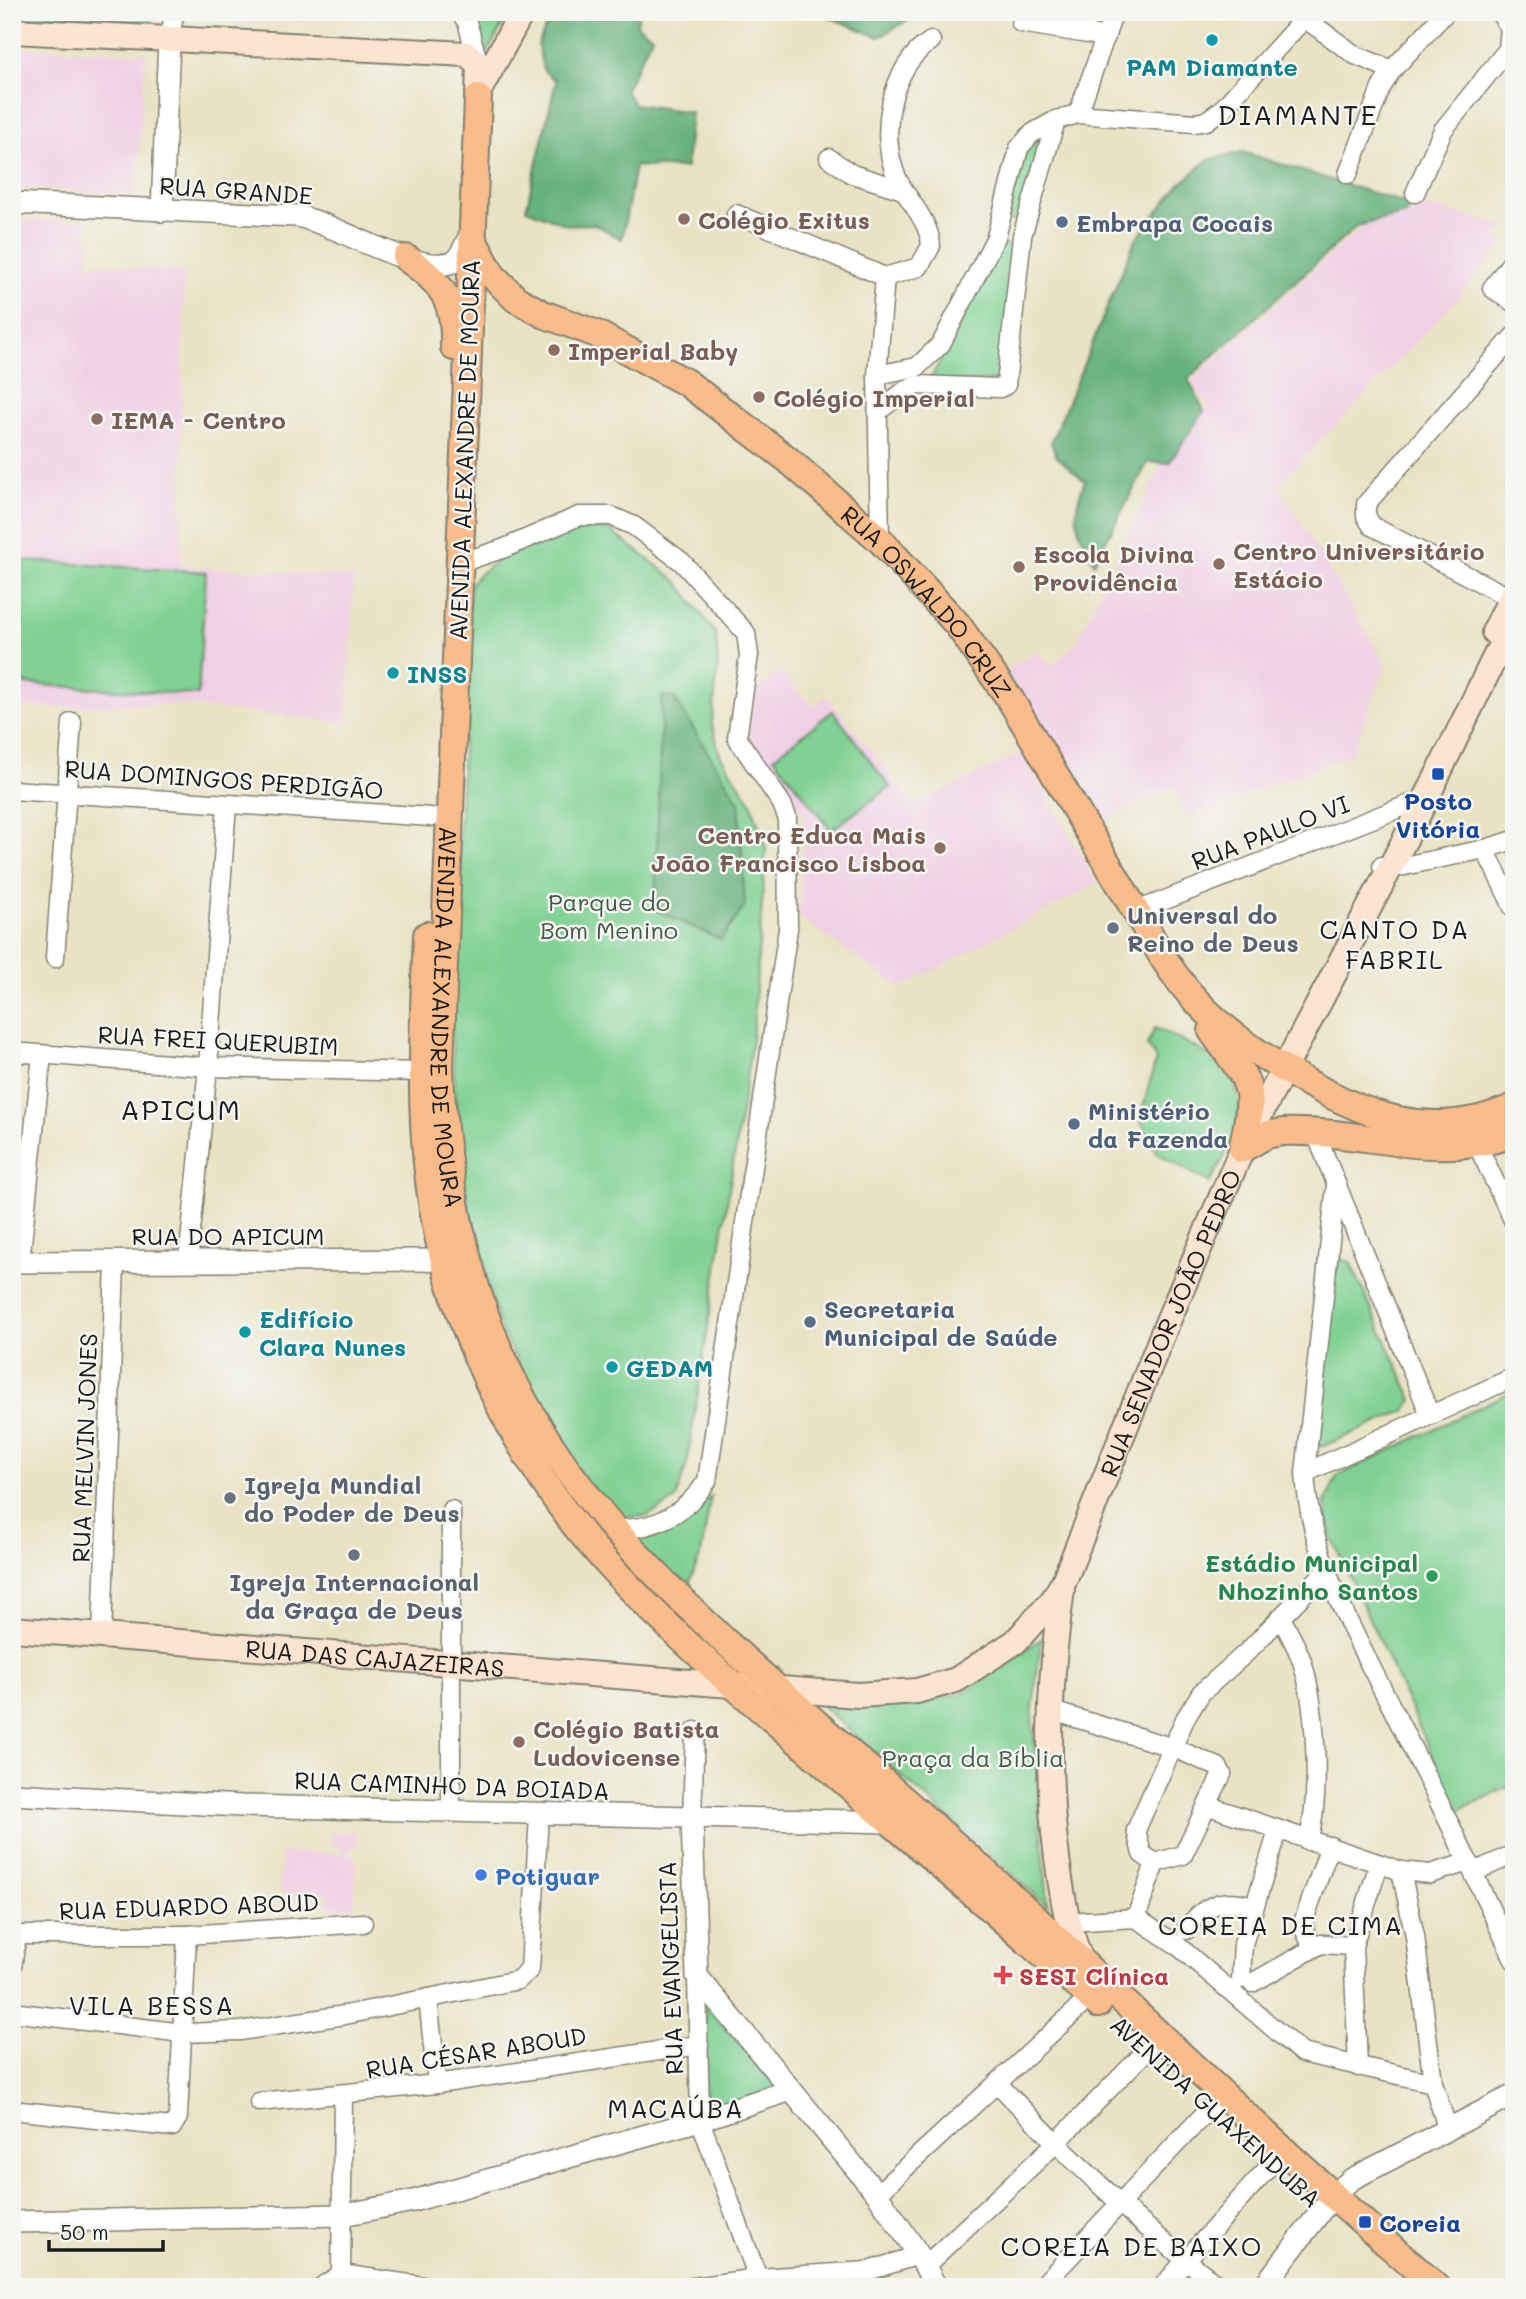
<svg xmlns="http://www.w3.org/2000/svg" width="1526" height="2299" font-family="Mali,sans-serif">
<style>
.built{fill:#f0d0e4}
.green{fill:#80d193;stroke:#4e7658;stroke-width:2}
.forest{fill:#68b37d;stroke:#42684c;stroke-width:2}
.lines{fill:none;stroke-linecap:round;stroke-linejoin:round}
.minor-casing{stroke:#828070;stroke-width:21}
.tertiary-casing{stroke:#828070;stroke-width:24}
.secondary-casing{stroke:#828070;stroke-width:28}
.primary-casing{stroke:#828070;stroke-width:30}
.minor{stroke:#fff;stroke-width:18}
.tertiary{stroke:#fff;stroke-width:21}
.secondary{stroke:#fde4d0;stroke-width:24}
.primary{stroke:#f9bc8a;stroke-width:26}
.culture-dot{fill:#0f9aa8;stroke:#f6f6f2;stroke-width:2.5}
.education-dot{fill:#8d6e63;stroke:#f6f6f2;stroke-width:2.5}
.service-dot{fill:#5c6f8a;stroke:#f6f6f2;stroke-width:2.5}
.transit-dot{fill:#1a4fb4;stroke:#f6f6f2;stroke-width:2.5}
.worship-dot{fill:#6b7280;stroke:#f6f6f2;stroke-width:2.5}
.leisure-dot{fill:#2e9e5b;stroke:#f6f6f2;stroke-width:2.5}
.shop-dot{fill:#3f7fe0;stroke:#f6f6f2;stroke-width:2.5}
.health-dot{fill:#e0444e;stroke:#f6f6f2;stroke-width:2.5}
.labels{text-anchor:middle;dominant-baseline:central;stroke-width:5;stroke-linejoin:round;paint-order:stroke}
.culture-label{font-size:24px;font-weight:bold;fill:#0d838f;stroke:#f6f6f2;text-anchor:start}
.street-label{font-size:24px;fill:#1c1c1c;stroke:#f6f6f2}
.education-label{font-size:24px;font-weight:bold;fill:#785e54;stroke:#f6f6f2;text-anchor:start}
.service-label{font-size:24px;font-weight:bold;fill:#4e5e75;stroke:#f6f6f2;text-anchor:start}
.transit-label{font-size:24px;font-weight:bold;fill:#164399;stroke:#f6f6f2}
.park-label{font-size:24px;fill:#3f5b46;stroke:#f6f6f2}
.worship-label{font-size:24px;font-weight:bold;fill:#5b616d;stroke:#f6f6f2;text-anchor:start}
.leisure-label{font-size:24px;font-weight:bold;fill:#27864d;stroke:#f6f6f2;text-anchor:end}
.shop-label{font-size:24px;font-weight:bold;fill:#366cbe;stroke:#f6f6f2;text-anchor:start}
.health-label{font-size:24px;font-weight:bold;fill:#be3a42;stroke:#f6f6f2;text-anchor:start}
.neighbourhood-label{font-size:26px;letter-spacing:2px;fill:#1c1c1c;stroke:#f6f6f2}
.quarter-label{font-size:28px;letter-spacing:2px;fill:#1c1c1c;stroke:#f6f6f2}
</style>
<rect width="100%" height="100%" fill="#f6f6f2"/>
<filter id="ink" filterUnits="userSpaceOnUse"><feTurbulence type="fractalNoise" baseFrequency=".0143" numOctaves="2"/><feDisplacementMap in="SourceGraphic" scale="14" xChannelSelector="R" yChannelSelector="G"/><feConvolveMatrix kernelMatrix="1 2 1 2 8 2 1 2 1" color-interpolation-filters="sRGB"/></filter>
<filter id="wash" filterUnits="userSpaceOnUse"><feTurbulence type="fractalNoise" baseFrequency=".00686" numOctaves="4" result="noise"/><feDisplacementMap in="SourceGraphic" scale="28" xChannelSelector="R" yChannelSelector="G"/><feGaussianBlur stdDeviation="1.57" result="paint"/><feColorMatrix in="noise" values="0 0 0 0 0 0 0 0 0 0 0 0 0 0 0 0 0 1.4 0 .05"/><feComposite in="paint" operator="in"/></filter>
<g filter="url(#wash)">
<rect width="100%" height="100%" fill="#e9e3c4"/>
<g class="built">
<polygon points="12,47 146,53 136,194 12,187"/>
<polygon points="1425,206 1505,225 1496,237 1504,242 1450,307 1278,485 1386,664 1352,754 1188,817 1173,787 1105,821 1005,671 1035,651 1051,666 1076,643 1162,463 1209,406 1190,382 1365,224"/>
<polygon points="12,219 88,221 88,264 184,271 181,566 354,577 347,723 172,704 12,708"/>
<polygon points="781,672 813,707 827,696 915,805 1022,753 1097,883 901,988 799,917 804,813 746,742 756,689"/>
<polygon points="332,1832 356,1833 356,1849 348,1849 348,1854 356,1855 354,1908 327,1907 327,1894 280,1893 282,1852 341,1854 342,1847 331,1846"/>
</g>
<g class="green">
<polygon points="12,12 152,12 151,35 12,28"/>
<polygon points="469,12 510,12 485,56"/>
<polygon points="1043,139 1020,223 1006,219 1029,143"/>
<polygon points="1002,244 1010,245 1013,251 1003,380 929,382"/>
<path d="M588,527l20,2 69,52 39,53 2,32 -6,58 8,31 31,47 15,47 -14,192 -65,422 -11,36 -28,17 -23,1 -21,-16 -37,-43 -66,-128 -28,-94 -16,-109 -6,-107 19,-436c28,-33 78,-45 118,-57z"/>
<polygon points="12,560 206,572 198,695 12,683"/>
<polygon points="833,711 890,787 831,830 774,757"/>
<path d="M1155,1028c44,21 93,37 83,96 -4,20 -20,42 -28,59l-53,-30 -17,-34 16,-60 -9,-14z"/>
<polygon points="1341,1259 1350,1262 1413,1400 1405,1411 1321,1447 1315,1438 1335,1266"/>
<polygon points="1514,1390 1514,1784 1458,1811 1330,1534 1325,1503 1337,1476"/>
<path d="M711,1496l-10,58 -11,27v10l-62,-52c34,-4 59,-21 83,-43z"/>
<polygon points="1041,1639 1032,1716 1048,1906 820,1704 905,1705 962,1693"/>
<polygon points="705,2005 778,2087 705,2113"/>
</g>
<g class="forest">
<polygon points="552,12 639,12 637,25 652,36 625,91 634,104 691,112 686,168 635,166 622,239 594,224 567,225 526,209 556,81 543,70 538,45"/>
<polygon points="816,12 989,12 914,17 879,37"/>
<path d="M1242,152l169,53 -5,9 -49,12 -169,153 16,32 -35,52 -21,-1 -54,101c-17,-36 -25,-44 -9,-82l-28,-24 -6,-14 84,-203 44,-55 29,-25z"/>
<polygon points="662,696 674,698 739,802 745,906 721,940 655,910"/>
</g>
</g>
<g filter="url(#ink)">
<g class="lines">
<defs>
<g id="minor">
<polyline points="460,12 467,22 479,65"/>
<polyline points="1304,18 1355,55 1392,70"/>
<polyline points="1021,23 1106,37"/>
<polyline points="169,39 175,12"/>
<polyline points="1078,114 1114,12"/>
<polyline points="829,158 852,174 903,190"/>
<polyline points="1348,174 1381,88 1392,70 1446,12"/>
<polyline points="1415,193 1443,130 1508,49 1510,28 1499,12"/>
<polyline points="736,214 885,277"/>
<polyline points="1514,259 1492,288 1514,303"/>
<path d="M885,277l34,-10 12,-21c-1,-25 -24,-46 -34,-68 -19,-43 -7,-112 34,-137"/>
<polyline points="1514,336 1366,504 1366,516 1372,526 1514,600"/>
<polyline points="877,375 917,367 941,344 996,237 1019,148 1031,134 1056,120 1078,114 1195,123 1206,121 1221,110 1310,12"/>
<polyline points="880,410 907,389 917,385 1000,388 1006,385 1022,236 1056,120"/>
<polyline points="880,540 877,375 885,277"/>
<path d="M460,563l45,-15 74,-32h32l23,10 48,36 64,71 3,22 -12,83 45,66 5,13 1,112 -81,552c-22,33 -54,50 -94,48"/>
<polyline points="12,790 432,817"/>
<polyline points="1485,849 1514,909"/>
<polyline points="1382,866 1390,869 1485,849 1514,840"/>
<polyline points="1137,911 1410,804 1421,809"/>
<polyline points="55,958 72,722"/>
<polyline points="12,1052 208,1067 421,1072"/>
<polyline points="1316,1134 1430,1415"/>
<polyline points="1477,1144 1514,1222"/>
<path d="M1336,1185l-31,288c5,90 54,168 93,247 40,79 79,159 116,240"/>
<polyline points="188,1261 208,1067 227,804"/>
<polyline points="20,1262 42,1055"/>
<polyline points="1305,1473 1514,1377"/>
<path d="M1281,1617c6,13 14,26 19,39 17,45 21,140 8,185"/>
<polyline points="102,1636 115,1262"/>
<polyline points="1049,1710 1174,1748 1218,1767 1222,1774 1183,1855 1155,1863"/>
<polyline points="1209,1806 1401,1871 1430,1874 1469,1862"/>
<polyline points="451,1812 451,1510"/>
<polyline points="692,1817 695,1731"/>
<polyline points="1401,1871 1415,1936 1433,2083"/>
<polyline points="1474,1872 1514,1854"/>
<polyline points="1136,1918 1155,1863 1142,1854 1136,1830 1185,1719 1201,1693 1247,1652 1325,1572"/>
<polyline points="1067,1922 1136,1918 1177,1945 1302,2053 1433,2083 1447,2127"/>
<path d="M1186,1930c18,-26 37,-33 67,-24"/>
<polyline points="1313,1948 1305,1931 1304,1920 1330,1846"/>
<polyline points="12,1967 17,1935 187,1935 363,1923"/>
<polyline points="697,1976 700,2120 758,2278"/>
<polyline points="1241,1979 1243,1944 1278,1831"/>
<polyline points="1252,1983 1321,1944 1353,1946"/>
<polyline points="428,1998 437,2084"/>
<polyline points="12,2012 183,2033 240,2031 345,2015 518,1980 530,1969 539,1815"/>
<polyline points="1358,2067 1353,1946 1379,1864"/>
<path d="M997,2083c70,72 143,144 224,204"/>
<polyline points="259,2102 437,2084 699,2045"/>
<polyline points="12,2110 172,2127 178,2117 187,1935"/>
<polyline points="877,2194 1098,1990"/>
<polyline points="925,2266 1056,2143 1148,2049"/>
<polyline points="341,2274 343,2096"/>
<polyline points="321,2287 341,2274 430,2287"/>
<polyline points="693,2287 758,2278 868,2271 919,2255"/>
<polyline points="1041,2287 1211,2107"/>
<polyline points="1162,2287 1273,2162"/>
</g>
<g id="tertiary">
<path d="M12,203l285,13c42,8 124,64 161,44l12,-25"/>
<polyline points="162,211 169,39"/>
<polyline points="12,1262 444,1260"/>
<polyline points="12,1794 242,1806 891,1822"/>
<polyline points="692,1817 697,1976 877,2194 919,2255 936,2287"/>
<polyline points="12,2222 343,2215 413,2201 700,2120 791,2090"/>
<polyline points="1263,2287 1334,2194 1352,2179 1514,2095"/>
</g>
<g id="secondary">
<polyline points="12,31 467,54 479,65 478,98"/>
<polyline points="481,87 522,12"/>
<polyline points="1494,632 1514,592"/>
<path d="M1062,1590c-13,90 -17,178 -5,268 5,36 10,71 25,104"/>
<path id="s1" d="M12,1629l846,66 59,-4 39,-11 59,-38 38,-42 11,-19 101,-253 77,-179 179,-340 93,-191"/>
</g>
<g id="primary">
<path id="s2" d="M478,98l-38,968c3,103 25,215 70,308 60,124 161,220 262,310 87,78 177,153 262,233 133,125 265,251 403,370"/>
<path id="s3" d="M472,238l20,37 24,24 27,15 54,20 90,49 99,75 94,82 77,84 53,75 154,260c32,51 75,84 127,114 73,43 139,71 223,34"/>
<path d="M406,258c37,25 50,44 48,89"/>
<path d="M427,935c-5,109 -11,219 17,326 26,98 78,201 143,279 67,80 150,148 228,216 95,83 190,164 283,248"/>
<path d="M1212,1031c37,53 46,51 30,118"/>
<path d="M1242,1149l24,-14 17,-3c83,-3 146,30 231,2"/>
</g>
</defs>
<use href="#minor" class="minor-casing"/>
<use href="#tertiary" class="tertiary-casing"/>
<use href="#secondary" class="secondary-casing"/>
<use href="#primary" class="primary-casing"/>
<use href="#minor" class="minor"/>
<use href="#tertiary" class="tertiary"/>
<use href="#secondary" class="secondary"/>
<use href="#primary" class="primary"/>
</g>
</g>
<g class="culture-dot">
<circle cx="1212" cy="40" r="7"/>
<circle cx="393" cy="673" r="7"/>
<circle cx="245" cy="1332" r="7"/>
<circle cx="612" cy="1367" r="7"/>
</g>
<g class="education-dot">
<circle cx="684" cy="219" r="7"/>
<circle cx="554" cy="350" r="7"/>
<circle cx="759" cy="397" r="7"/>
<circle cx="97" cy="419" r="7"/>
<circle cx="1219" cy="564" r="7"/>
<circle cx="1019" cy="567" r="7"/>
<circle cx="940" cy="848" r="7"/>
<circle cx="519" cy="1742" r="7"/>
</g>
<g class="service-dot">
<circle cx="1062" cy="222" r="7"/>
<circle cx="1074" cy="1124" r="7"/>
<circle cx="810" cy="1322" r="7"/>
</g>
<g class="transit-dot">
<rect x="1431" y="767" width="14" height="14" rx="3.5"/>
<rect x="1358" y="2215" width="14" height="14" rx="3.5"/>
</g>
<g class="worship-dot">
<circle cx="1113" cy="928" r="7"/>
<circle cx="230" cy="1498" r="7"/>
<circle cx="354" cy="1555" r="7"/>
</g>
<circle class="leisure-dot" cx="1432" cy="1576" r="7"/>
<circle class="shop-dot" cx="481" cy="1875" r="7"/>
<path class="health-dot" d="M999.5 1964.5h7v7h7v7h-7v7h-7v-7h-7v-7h7z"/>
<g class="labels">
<g class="culture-label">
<text x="1212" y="66" text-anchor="middle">PAM Diamante</text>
<text x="407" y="673">INSS</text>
<text x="259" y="1318">Edifício<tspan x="259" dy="28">Clara Nunes</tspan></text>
<text x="626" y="1367">GEDAM</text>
</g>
<g class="street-label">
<text transform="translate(236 190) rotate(4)">RUA GRANDE</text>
<text transform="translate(464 450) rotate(-88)">AVENIDA ALEXANDRE DE MOURA</text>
<text stroke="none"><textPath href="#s3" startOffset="593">RUA OSWALDO CRUZ</textPath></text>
<text transform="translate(224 779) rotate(4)">RUA DOMINGOS PERDIGÃO</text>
<text transform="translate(1270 832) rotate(-21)">RUA PAULO VI</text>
<text stroke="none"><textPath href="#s2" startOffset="920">AVENIDA ALEXANDRE DE MOURA</textPath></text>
<text transform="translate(218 1040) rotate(3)">RUA FREI QUERUBIM</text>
<text x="228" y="1235">RUA DO APICUM</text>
<text stroke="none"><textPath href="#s1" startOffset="1376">RUA SENADOR JOÃO PEDRO</textPath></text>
<text transform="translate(84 1448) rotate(-88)">RUA MELVIN JONES</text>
<text stroke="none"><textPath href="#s1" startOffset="364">RUA DAS CAJAZEIRAS</textPath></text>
<text transform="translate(452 1785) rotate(2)">RUA CAMINHO DA BOIADA</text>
<text transform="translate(189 1906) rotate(-2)">RUA EDUARDO ABOUD</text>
<text transform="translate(670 1968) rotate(-92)">RUA EVANGELISTA</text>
<text transform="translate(476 2052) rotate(-9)">RUA CÉSAR ABOUD</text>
<text transform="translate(1216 2111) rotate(42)">AVENIDA GUAXENDUBA</text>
</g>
<g class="education-label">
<text x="698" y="219">Colégio Exitus</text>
<text x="568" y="350">Imperial Baby</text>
<text x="773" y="397">Colégio Imperial</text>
<text x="111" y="419">IEMA - Centro</text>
<text x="1233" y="550">Centro Universitário<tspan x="1233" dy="28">Estácio</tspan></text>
<text x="1033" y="553">Escola Divina<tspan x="1033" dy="28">Providência</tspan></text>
<text x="926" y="834" text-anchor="end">Centro Educa Mais<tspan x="926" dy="28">João Francisco Lisboa</tspan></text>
<text x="533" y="1728">Colégio Batista<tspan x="533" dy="28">Ludovicense</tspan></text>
</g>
<g class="service-label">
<text x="1076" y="222">Embrapa Cocais</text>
<text x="1088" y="1110">Ministério<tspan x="1088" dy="28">da Fazenda</tspan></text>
<text x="824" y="1308">Secretaria<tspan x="824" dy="28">Municipal de Saúde</tspan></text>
</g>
<g class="transit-label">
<text x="1438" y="800">Posto<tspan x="1438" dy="28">Vitória</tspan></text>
<text x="1379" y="2222" text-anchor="start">Coreia</text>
</g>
<g class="park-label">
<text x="609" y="901">Parque do<tspan x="609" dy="28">Bom Menino</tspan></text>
<text x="973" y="1757">Praça da Bíblia</text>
</g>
<g class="worship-label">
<text x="1127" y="914">Universal do<tspan x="1127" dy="28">Reino de Deus</tspan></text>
<text x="244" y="1484">Igreja Mundial<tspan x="244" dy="28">do Poder de Deus</tspan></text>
<text x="354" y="1581" text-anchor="middle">Igreja Internacional<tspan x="354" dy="28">da Graça de Deus</tspan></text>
</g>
<g class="leisure-label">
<text x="1418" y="1562">Estádio Municipal<tspan x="1418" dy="28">Nhozinho Santos</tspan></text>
</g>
<g class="shop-label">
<text x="495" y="1875">Potiguar</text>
</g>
<g class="health-label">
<text x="1019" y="1975">SESI Clínica</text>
</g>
<g class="neighbourhood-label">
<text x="1395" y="929">CANTO DA<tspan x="1395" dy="30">FABRIL</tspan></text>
<text x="1281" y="1925">COREIA DE CIMA</text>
<text x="152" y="2005">VILA BESSA</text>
<text x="676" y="2108">MACAÚBA</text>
<text x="1132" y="2246">COREIA DE BAIXO</text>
</g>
<g class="quarter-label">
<text x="1298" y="114">DIAMANTE</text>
<text x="181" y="1109">APICUM</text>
</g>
</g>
<rect width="1526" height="2299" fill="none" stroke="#f6f6f2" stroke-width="42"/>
<path d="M49 2240v10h114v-10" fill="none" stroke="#1c1c1c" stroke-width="3.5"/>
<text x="60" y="2240" font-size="21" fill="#1c1c1c" stroke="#f6f6f2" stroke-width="5" paint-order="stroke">50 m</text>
</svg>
